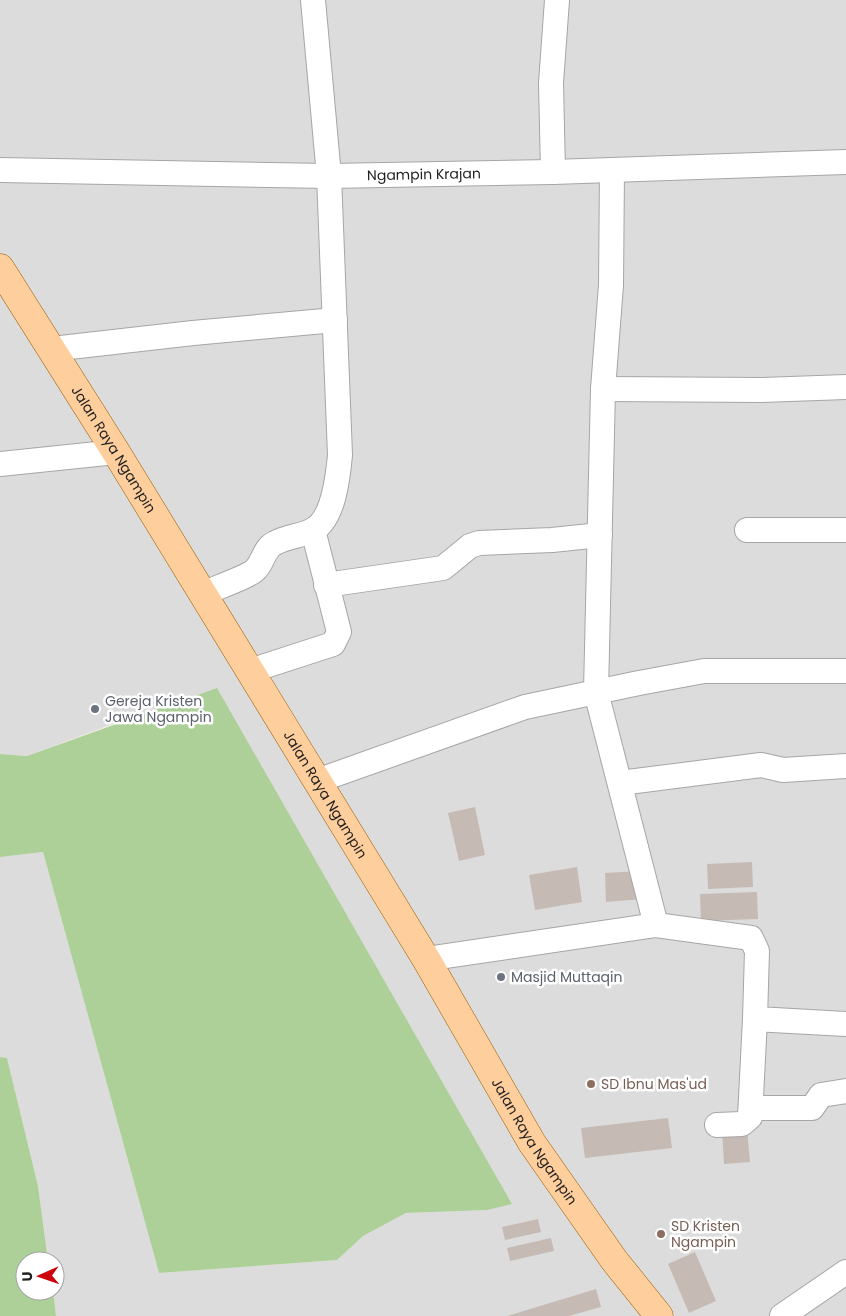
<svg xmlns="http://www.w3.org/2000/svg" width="846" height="1316" font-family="Poppins,sans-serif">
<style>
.residential{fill:#dddcdc}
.forest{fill:#add099}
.building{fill:#c5bbb4}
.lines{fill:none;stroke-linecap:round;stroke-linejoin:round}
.minor-casing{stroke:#a6a6a6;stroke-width:26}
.primary-casing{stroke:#9a5e00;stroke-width:29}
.minor{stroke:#fff;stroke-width:24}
.primary{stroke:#fece9d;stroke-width:28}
.worship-dot{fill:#6b7280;stroke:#fff;stroke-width:2}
.education-dot{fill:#8d6e63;stroke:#fff;stroke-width:2}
.labels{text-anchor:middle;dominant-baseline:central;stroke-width:5;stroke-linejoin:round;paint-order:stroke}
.street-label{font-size:14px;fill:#1f1f1f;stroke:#fff}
.worship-label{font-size:14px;fill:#5b616d;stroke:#fff;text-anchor:start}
.education-label{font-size:14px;fill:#785e54;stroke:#fff;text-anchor:start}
</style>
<rect width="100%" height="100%" fill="#f0ece5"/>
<polygon class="residential" points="0,0 846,0 846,1316 56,1316 53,1291 55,1291 55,1261 48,1261 38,1186 7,1058 0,1057 0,857 43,852 159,1273 337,1260 363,1236 406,1213 487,1210 128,718 27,756 0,754"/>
<g class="forest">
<polygon points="217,688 512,1204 487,1210 406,1213 363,1236 337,1260 159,1273 43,852 0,857 0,754 27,756"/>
<polygon points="0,1057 7,1058 38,1186 48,1261 25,1261 25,1291 53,1291 56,1316 0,1316"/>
</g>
<g class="building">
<polygon points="475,807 485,855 459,861 448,813"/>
<polygon points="752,862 753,887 708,889 707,864"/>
<polygon points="577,867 582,902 535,910 529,875"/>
<polygon points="642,871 643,899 606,902 605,873"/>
<polygon points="757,892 758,919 701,921 700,894"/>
<polygon points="668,1118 672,1148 585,1158 581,1128"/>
<polygon points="747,1128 750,1162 724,1164 722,1130"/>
<polygon points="538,1219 541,1232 505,1240 502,1227"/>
<polygon points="551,1238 554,1251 510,1261 507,1248"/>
<polygon points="695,1252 716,1301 689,1313 668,1264"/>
<polygon points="596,1289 601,1307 569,1316 507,1316"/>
</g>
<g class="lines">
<defs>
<g id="minor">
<path id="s1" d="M0,170l329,6 224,-4 293,-10"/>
<polyline points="612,170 611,285 603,389 596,692 656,925"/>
<polyline points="553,172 551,83 557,0"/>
<polyline points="52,349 193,333 335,320"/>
<polyline points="603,389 761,390 846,387"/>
<polyline points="0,464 116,452"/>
<polyline points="747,530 846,530"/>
<polyline points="326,585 443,568 470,546 479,543 552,540 600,535"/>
<path d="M202,594c11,-5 46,-17 53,-24 8,-7 9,-22 20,-27 11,-6 25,-7 36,-12 23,-10 27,-55 29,-76l-11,-279 -16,-176"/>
<polyline points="250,671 333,644 339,632 313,530"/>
<polyline points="317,781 525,707 639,683 704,671 846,671"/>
<polyline points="620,783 761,765 783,770 846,766"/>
<polyline points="426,959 656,925 751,938 757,951 755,1019 846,1024"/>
<polyline points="751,1108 812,1108 821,1095 846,1091"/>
<polyline points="717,1125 742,1124 750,1117 755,1019"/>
<polyline points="782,1316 846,1272"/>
</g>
<g id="primary">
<path id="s2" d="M0,268l116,184 310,507 106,184 82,117 45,56"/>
</g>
</defs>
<use href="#minor" class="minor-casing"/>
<use href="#primary" class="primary-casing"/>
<use href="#minor" class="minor"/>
<use href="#primary" class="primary"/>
</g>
<g class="worship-dot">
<circle cx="95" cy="709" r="5"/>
<circle cx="501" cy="977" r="5"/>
</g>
<g class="education-dot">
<circle cx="591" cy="1084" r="5"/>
<circle cx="661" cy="1234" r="5"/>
</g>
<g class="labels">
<g class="street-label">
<text stroke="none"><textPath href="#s1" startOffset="424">Ngampin Krajan</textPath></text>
<text stroke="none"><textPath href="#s2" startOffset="214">Jalan Raya Ngampin</textPath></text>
<text stroke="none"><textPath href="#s2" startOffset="619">Jalan Raya Ngampin</textPath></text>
<text stroke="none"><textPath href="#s2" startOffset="1024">Jalan Raya Ngampin</textPath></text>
</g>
<g class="worship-label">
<text x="105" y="701">Gereja Kristen<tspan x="105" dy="16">Jawa Ngampin</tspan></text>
<text x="511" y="977">Masjid Muttaqin</text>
</g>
<g class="education-label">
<text x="601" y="1084">SD Ibnu Mas'ud</text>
<text x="671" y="1226">SD Kristen<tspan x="671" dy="16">Ngampin</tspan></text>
</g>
</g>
<g transform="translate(40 1276) rotate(268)"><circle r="24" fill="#ffffff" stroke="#a5a5a5"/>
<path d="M0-4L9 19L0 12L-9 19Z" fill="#ce000c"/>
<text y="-8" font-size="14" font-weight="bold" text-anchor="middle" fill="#1f1f1f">U</text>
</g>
</svg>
